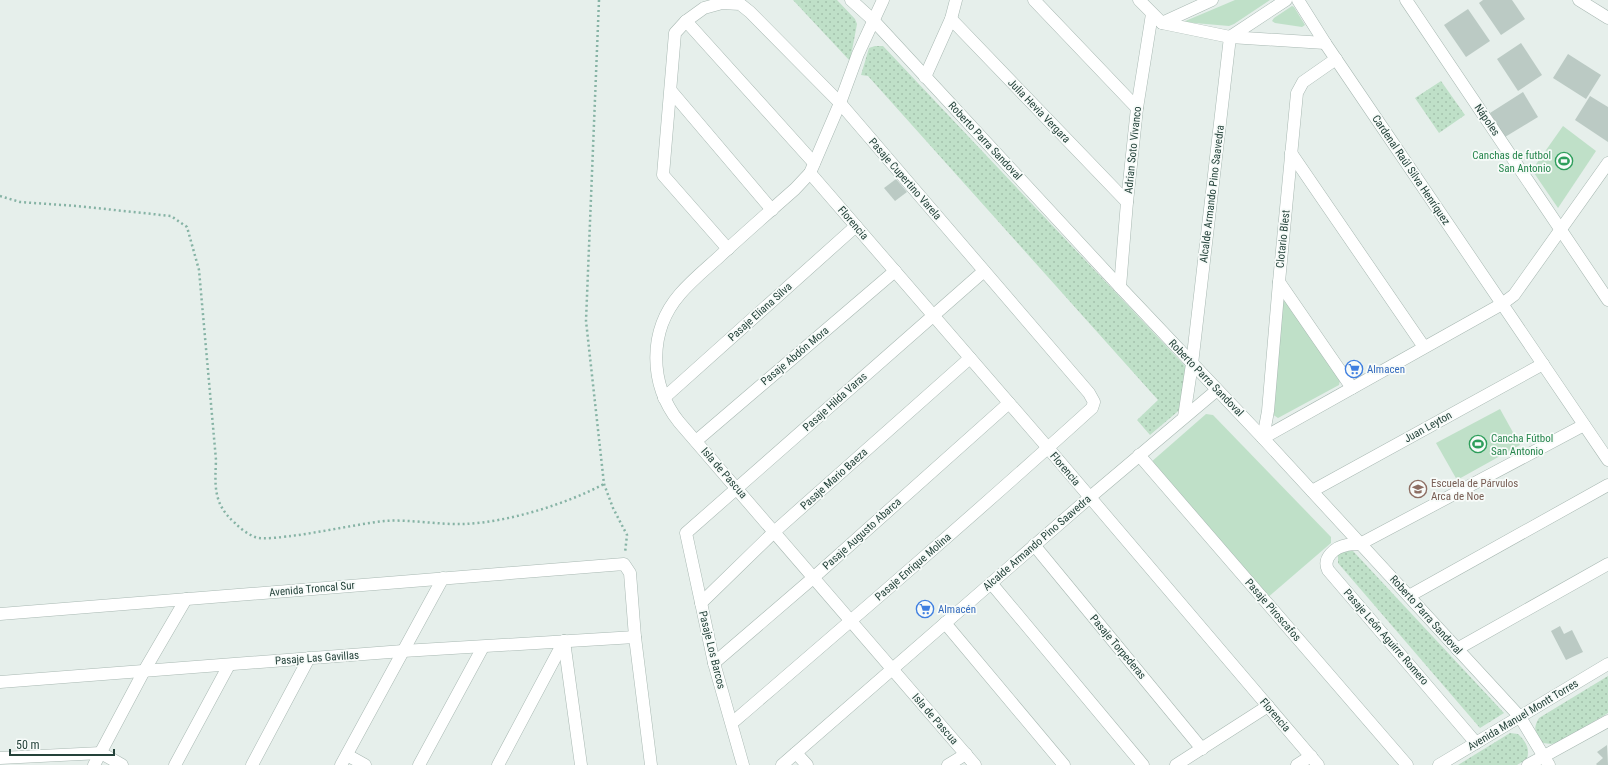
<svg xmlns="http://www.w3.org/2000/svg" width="1608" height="765" font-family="'Roboto Condensed',sans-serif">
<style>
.grass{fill:url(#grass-dots)}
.park{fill:#bfe0c8}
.building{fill:#bbcac4}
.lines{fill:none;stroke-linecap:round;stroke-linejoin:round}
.minor-casing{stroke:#a8b8b2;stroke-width:13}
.path{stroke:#86b3a5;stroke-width:2.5;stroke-dasharray:2 3;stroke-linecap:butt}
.minor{stroke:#fff;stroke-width:12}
.labels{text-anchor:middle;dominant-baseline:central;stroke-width:3.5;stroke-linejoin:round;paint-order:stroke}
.street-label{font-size:11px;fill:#24423a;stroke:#f7fbf9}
.leisure-label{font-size:11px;fill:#27864d;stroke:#f7fbf9;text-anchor:end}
.shop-label{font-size:11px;fill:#366cbe;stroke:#f7fbf9;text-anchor:start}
.education-label{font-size:11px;fill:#785e54;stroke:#f7fbf9;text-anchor:start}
</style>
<defs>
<pattern id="grass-dots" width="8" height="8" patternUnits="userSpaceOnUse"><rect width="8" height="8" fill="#bfe0c8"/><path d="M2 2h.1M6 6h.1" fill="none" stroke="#a4c1ad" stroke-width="1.8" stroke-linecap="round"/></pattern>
</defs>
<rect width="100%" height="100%" fill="#e6efeb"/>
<g class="grass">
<polygon points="793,0 837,0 855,19 857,24 850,61"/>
<polygon points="875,46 883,46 1186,367 1183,407 1150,435 1137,420 1158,400 868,76 861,75 869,48"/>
<polygon points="1441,81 1465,115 1439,133 1415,98"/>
<polygon points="1350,549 1353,551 1504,713 1480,728 1338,563 1338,555 1342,552"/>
<path d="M1608,676v37l-49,29 -8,2 -8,-1c-7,-11 -11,-13 -4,-25z"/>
<path d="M1510,733l8,1c8,8 12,14 9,25l-10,6h-59z"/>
</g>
<g class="park">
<polygon points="1235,0 1270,0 1234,24 1229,26 1183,22"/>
<polygon points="1292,6 1294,7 1305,25 1302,27 1275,23 1272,21 1274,18"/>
<polygon points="1563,126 1596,151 1558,208 1532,170"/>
<polygon points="1283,301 1289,302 1340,380 1339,385 1278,418 1272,414"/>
<polygon points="1500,409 1520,445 1457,480 1436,443"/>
<polygon points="1206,414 1213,415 1331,537 1331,543 1267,598 1150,463"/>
</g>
<g class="building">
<polygon points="1483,0 1512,0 1525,19 1501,35 1479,3"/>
<polygon points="1468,9 1490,41 1466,57 1444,25"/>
<polygon points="1521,43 1542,75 1518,91 1497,59"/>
<polygon points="1568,54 1601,75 1586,99 1553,78"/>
<polygon points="1523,92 1538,117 1505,137 1490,113"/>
<polygon points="1590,96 1608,107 1608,142 1575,120"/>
<polygon points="896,179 907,192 895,201 884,188"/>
<polygon points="1560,626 1564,634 1572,630 1583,652 1566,660 1551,631"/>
<polygon points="1607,745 1608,765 1597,765 1596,764 1603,758 1597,752"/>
</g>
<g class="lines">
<defs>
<g id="minor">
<polyline points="851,0 873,20 1120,287 1263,438 1520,717 1549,765"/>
<path d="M883,0l-25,54 -18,49 -30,70 -15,16c-25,22 -50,44 -75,67 -13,12 -28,24 -40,38 -32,37 -31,90 -1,128l296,343"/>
<polyline points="1034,0 1137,108"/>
<polyline points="1139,0 1162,23 1230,37 1325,43"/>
<polyline points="1298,0 1325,43 1608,460"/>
<polyline points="1406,0 1608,300"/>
<polyline points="1579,0 1608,18"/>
<polyline points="951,19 1127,202"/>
<polyline points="686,21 814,163"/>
<polyline points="1162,23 1212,0"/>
<polyline points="925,77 951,19 956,0"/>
<polyline points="671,91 772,210"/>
<polyline points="1291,153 1424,347"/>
<polyline points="810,173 1048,448 1318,765"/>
<path d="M728,249l-65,-74 12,-142 11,-12 18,-13 18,-5 18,1 10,8 90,91 249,290 5,9 -2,6c-118,107 -239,211 -360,315"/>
<polyline points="1279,282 1352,388"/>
<polyline points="1120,287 1127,202 1137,108 1152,14"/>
<polyline points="664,398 856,226"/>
<polyline points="1184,417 1192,364 1230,37 1286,0"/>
<polyline points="1263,438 1502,304 1514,295 1608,163"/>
<polyline points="1263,438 1268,411 1279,282 1297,93 1303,82 1336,59"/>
<polyline points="696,441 895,271"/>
<polyline points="1139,455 1407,765"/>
<polyline points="1312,491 1543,364"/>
<polyline points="1034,545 1202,749"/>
<polyline points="991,583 1143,765"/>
<polyline points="1409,596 1608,485"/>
<polyline points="701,603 774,532 970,358"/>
<polyline points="0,614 624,564 630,573 635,637 651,765"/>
<polyline points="945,623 1064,765"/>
<polyline points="564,641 581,765"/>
<polyline points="1457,649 1608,564"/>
<polyline points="714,663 813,578 1009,403"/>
<polyline points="0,682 403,651 635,637"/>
<path d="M1476,743l-148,-173c-6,-12 7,-23 19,-25 4,-1 9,-1 13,-1l224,-119"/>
<polyline points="796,753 807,765"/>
<polyline points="347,755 365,765"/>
<polyline points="0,758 101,753 122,765"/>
<polyline points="94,765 144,671 186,599"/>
<polyline points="175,765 229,665"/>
<polyline points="252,765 309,658"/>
<polyline points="341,765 443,578"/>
<polyline points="419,765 483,647"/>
<polyline points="498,765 564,641"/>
<polyline points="743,765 714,663 686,533 984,271"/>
<polyline points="782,765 1089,498 1217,390"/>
<polyline points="948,765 966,754"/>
<polyline points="1176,765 1268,706"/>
<polyline points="1297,765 1311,756"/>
<polyline points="1439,765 1608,664"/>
<polyline points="1528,765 1608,721"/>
</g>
</defs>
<use href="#minor" class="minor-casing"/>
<g class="path">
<polyline points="599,0 586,321 604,484 613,508 627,535 625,553"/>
<path d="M0,196l20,6 57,4 94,10 16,11 12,43 17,190c-1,26 -3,44 19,63 5,5 12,11 20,14 8,3 26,0 36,-1 31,-4 62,-11 93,-15 25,-2 55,4 81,3 44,-2 101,-20 139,-40"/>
</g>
<use href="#minor" class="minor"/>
</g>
<defs>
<symbol id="stadium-ring" viewBox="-11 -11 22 22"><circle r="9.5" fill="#f7fbf9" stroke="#2e9e5b" stroke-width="1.5"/><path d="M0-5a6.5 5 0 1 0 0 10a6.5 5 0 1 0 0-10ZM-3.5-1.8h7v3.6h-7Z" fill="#2e9e5b"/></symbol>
<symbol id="supermarket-ring" viewBox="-11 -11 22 22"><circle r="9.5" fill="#f7fbf9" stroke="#3f7fe0" stroke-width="1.5"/><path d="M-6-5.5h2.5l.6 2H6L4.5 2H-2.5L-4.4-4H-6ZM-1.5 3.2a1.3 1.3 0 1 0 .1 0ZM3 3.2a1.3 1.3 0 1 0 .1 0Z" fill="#3f7fe0"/></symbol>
<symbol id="school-ring" viewBox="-11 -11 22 22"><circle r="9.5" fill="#f7fbf9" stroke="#8d6e63" stroke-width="1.5"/><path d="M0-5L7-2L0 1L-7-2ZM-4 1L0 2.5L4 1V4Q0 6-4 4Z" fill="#8d6e63"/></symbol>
</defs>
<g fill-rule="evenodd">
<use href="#stadium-ring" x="1554" y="151" width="20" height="20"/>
<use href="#supermarket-ring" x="1344" y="359" width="20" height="20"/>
<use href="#stadium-ring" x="1468" y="434" width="20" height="20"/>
<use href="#school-ring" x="1408" y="479" width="20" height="20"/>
<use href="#supermarket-ring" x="915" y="599" width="20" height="20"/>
</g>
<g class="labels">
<g class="street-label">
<text transform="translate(1039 111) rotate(46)">Julia Hevia Vergara</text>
<text transform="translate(1487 120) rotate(56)">Nápoles</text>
<text transform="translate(985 141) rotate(47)">Roberto Parra Sandoval</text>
<text transform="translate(1133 150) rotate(-84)">Adrian Soto Vivanco</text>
<text transform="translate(1411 170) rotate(56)">Cardenal Raúl Silva Henríquez</text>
<text transform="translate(905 179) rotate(49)">Pasaje Cupertino Varela</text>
<text transform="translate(1212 194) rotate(-83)">Alcalde Armando Pino Saavedra</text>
<text transform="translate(853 223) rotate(49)">Florencia</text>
<text transform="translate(1283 239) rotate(-84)">Clotario Blest</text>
<text transform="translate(760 312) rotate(-42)">Pasaje Eliana Silva</text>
<text transform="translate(795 356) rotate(-40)">Pasaje Abdón Mora</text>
<text transform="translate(1206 378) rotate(46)">Roberto Parra Sandoval</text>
<text transform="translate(835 402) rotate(-42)">Pasaje Hilda Varas</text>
<text transform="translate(1428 427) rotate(-29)">Juan Leyton</text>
<text transform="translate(1065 469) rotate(50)">Florencia</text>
<text transform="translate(724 473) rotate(49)">Isla de Pascua</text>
<text transform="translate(834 479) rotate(-42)">Pasaje Mario Baeza</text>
<text transform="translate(862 534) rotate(-42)">Pasaje Augusto Abarca</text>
<text transform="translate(1037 543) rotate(-41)">Alcalde Armando Pino Saavedra</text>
<text transform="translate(913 567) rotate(-41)">Pasaje Enrique Molina</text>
<text transform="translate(312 589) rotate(-5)">Avenida Troncal Sur</text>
<text transform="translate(1273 610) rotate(49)">Pasaje Piroscafos</text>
<text transform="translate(1426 615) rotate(48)">Roberto Parra Sandoval</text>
<text transform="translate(1386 637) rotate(49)">Pasaje León Aguirre Romero</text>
<text transform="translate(1118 647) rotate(50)">Pasaje Torpederas</text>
<text transform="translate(712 650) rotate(76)">Pasaje Los Barcos</text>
<text transform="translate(317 658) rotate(-4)">Pasaje Las Gavillas</text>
<text transform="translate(1275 715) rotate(49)">Florencia</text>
<text transform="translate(1523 715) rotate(-31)">Avenida Manuel Montt Torres</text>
<text transform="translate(935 719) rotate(49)">Isla de Pascua</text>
</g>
<g class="leisure-label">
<text x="1551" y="155">Canchas de futbol<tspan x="1551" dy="13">San Antonio</tspan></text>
<text x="1491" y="438" text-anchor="start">Cancha Fútbol<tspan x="1491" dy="13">San Antonio</tspan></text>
</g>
<g class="shop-label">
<text x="1367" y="369">Almacen</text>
<text x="938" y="609">Almacén</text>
</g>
<g class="education-label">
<text x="1431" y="483">Escuela de Párvulos<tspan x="1431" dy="13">Arca de Noe</tspan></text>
</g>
</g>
<path d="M10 749v6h104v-6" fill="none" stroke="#24423a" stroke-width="2"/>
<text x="16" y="749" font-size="12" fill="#24423a" stroke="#f7fbf9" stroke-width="3" paint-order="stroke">50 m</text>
</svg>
